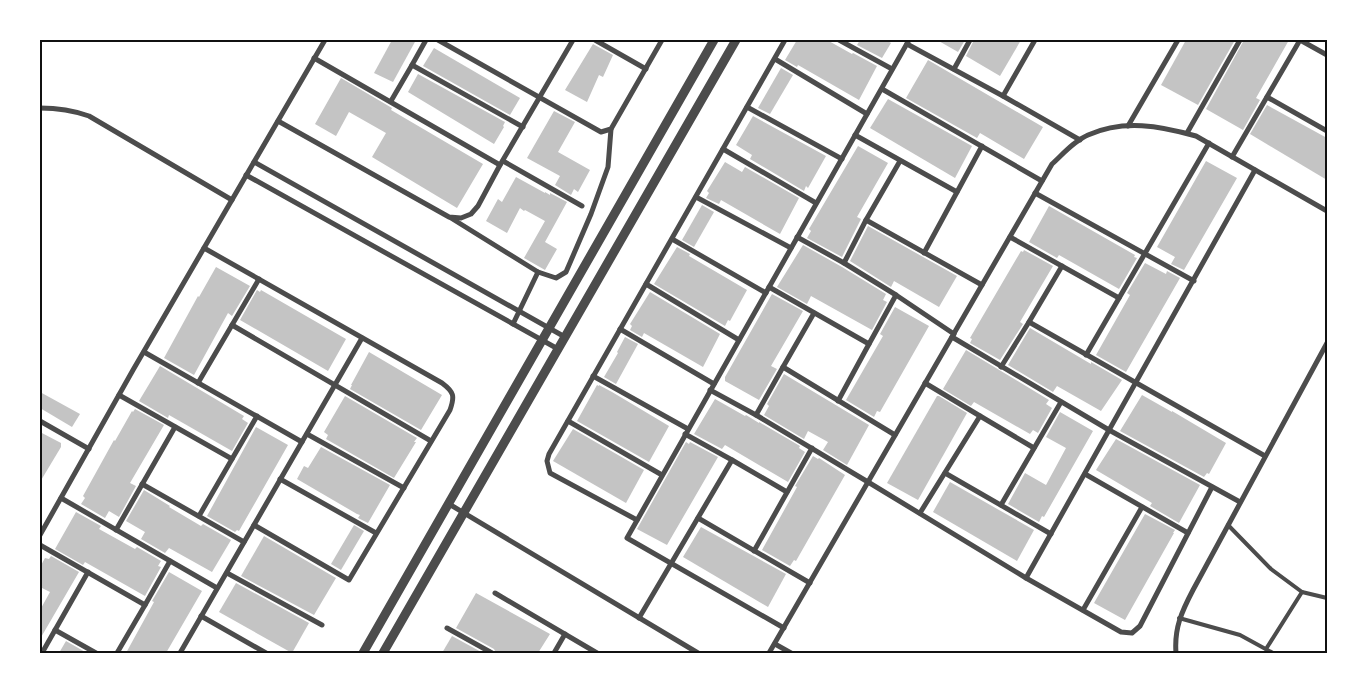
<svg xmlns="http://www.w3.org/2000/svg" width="1367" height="693" font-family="'Titillium Web',sans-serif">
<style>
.building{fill:#c4c4c4}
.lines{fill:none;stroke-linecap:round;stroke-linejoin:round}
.service{stroke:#4c4c4c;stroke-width:4}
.minor{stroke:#4c4c4c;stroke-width:5}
.tertiary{stroke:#4c4c4c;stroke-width:9}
.neatline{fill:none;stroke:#111;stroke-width:2}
</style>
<rect width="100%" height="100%" fill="#fff"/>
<g class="building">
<polygon points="392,40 416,40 393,82 374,73"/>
<polygon points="797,40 827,40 852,54 853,53 877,66 859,100 798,65 797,67 785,60"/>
<polygon points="860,40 886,40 891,43 882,58 857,45"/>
<polygon points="937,40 965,40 958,52"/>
<polygon points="974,40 1021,40 1000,76 966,56"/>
<polygon points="1186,40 1235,40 1198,105 1161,85"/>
<polygon points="1244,40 1289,40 1256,98 1260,100 1243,130 1206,109"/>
<polygon points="593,44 613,55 603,77 599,75 587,102 565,90"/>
<polygon points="434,48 520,98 510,115 423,66"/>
<polygon points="928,60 1043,127 1024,159 980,133 977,138 906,98"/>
<polygon points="781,68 793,75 770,114 758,108"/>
<polygon points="418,74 505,122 503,126 504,127 494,144 408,92"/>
<polygon points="341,78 392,108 391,110 483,164 457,208 372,157 386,133 349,112 336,136 315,124"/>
<polygon points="888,99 972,146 955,178 870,128"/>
<polygon points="1267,105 1327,138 1327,180 1250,134"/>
<polygon points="554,111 575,122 558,152 590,170 578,192 574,189 571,195 555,185 560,176 527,158"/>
<polygon points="753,116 826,156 808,188 806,186 804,191 750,159 752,155 736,145"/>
<polygon points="858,146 888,163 857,217 861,219 842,257 807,238 811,231 809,229"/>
<polygon points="1206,161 1237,178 1184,270 1171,264 1175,257 1157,247"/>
<polygon points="725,162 742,172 745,167 799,198 780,234 721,200 719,204 706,198 709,193 707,191"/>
<polygon points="516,177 545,193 545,192 550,195 550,193 567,202 545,242 557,249 545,270 524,258 545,221 525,210 524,211 520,208 507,233 486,221 498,199 502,202"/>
<polygon points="702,205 714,212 694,247 682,240"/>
<polygon points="1049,206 1135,255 1134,257 1137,258 1119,289 1059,255 1057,258 1029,242"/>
<polygon points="868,226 957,276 939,307 894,281 891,287 850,261"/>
<polygon points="803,245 842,267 886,294 883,300 887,302 872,330 811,296 807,304 777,287"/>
<polygon points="677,247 690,254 689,256 747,290 730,321 728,320 725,326 654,284"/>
<polygon points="1024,250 1053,266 1020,322 1023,324 1000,360 970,343 972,339 970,338 1021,251 1023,252"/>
<polygon points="1145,263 1166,274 1167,271 1180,278 1126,372 1096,355 1130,295 1127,293"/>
<polygon points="216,267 250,286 232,316 228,313 194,375 164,358 198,296 199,297"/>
<polygon points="257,290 260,292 261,290 346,339 328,371 240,320"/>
<polygon points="650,292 720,334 703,367 644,333 642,337 630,330 632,326 630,324"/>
<polygon points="772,294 803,311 771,366 777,369 759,400 725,381 725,377"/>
<polygon points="895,307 929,326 880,412 877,411 874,417 846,400 883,336 880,334"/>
<polygon points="1030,328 1091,364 1091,362 1122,380 1101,411 1057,386 1053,392 1008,365"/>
<polygon points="625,337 638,344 616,384 604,377 618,353 617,352"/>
<polygon points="966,350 1049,400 1046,404 1052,408 1038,433 1033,430 1030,434 974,402 971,406 943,389"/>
<polygon points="369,352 442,395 421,430 350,389 352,385 351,385"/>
<polygon points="160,366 244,416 242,419 248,423 232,451 169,415 168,418 139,401"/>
<polygon points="784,374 869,425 847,465 823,450 828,442 808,431 804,439 764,415 769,406 767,404"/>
<polygon points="597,385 599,386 599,385 612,392 669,426 649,462 577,421"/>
<polygon points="40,392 80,414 72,427 40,408"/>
<polygon points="1142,395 1172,412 1172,411 1226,443 1209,474 1207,473 1204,477 1120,431"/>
<polygon points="345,396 417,438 414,442 416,442 394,478 326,439 328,435 324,432"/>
<polygon points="937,396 939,396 967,413 918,500 887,483"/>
<polygon points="715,399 745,416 746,415 759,423 759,422 800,446 799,448 805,452 788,482 725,445 722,449 694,434"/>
<polygon points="135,409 164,425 130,483 136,486 119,517 109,511 105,518 81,504 85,498 83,496 114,440 115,441 132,411 133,412"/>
<polygon points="1060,412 1093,431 1044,517 1042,516 1039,522 1008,504 1025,473 1046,485 1066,448 1046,437"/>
<polygon points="256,427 288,445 239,531 237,530 235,532 207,516"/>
<polygon points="573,429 644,470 626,503 553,461"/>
<polygon points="40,432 61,443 61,447 40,482"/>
<polygon points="1116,439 1200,485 1179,523 1150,506 1152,503 1096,470"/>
<polygon points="686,442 689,444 690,442 718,457 667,545 637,529"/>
<polygon points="321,447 390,485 368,523 358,518 360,515 357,514 297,479 304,466 308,468"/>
<polygon points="813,456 818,459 819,458 845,475 796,561 794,560 790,566 762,550 797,487 795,486"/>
<polygon points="950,482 1034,530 1017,561 933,512"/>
<polygon points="144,490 170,506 169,507 201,526 203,524 231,540 212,572 169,548 165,553 141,539 145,532 126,521"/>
<polygon points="76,512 101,526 99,529 135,549 137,547 161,561 158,566 161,567 145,596 85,562 83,565 55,549"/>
<polygon points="1145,514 1175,530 1173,533 1174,533 1125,620 1094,603"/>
<polygon points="354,525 364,531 341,570 331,564"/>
<polygon points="701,527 786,574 768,607 683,557"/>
<polygon points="264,536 336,578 314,615 241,576"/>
<polygon points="51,556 79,572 40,639 40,610 50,592 40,587 40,567 45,558 49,559"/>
<polygon points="169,572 202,591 166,653 126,653 154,602 152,601"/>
<polygon points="236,583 309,623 292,653 219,612"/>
<polygon points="476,593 550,634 538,653 496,653 494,649 456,628"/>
<polygon points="452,636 483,653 442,653"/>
<polygon points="66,641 87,653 59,653"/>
</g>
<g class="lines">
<g class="service">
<polyline points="1228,525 1271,569 1302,592 1327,598"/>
<polyline points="1179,618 1240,635 1273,653"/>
<polyline points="1266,649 1302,592"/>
</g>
<g class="minor">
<polyline points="438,40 601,132 611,129 662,40"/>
<polyline points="595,40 646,69"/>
<polyline points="839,40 892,69"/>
<polyline points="907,44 1003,96 1080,140"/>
<polyline points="314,58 500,165"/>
<polyline points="775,59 867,114"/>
<polyline points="412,65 426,40"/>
<polyline points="954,69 970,40"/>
<polyline points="882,89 1042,181"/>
<polyline points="1003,96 1035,40"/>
<polyline points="1267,97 1327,131"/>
<polyline points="391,101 412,65 523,127"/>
<polyline points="747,107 842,159"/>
<path d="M40,108c18,0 32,2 49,8l143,84"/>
<polyline points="278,121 449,217 461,218 471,214 478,206 500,165 573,40"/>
<polyline points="1128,126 1178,40"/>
<polyline points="1187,133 1240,40"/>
<polyline points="855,135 957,192"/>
<polyline points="723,149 816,203"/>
<polyline points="1232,157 1300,40 1327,55"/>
<polyline points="503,161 582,206"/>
<polyline points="254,162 565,337"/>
<polyline points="246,175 558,349"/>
<polyline points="1035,193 1194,281"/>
<polyline points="696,197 791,248"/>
<polyline points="451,218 538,272 556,278 566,272 591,214 608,167 611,129"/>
<polyline points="866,220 900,161"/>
<polyline points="797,237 844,263 866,220 982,285"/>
<polyline points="1010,237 1119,298"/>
<polyline points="672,239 766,293"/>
<path d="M204,248l238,135c12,9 13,13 8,27l-101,170 -95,-55"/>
<polyline points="924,253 982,146"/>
<polyline points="844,263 896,295 954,334"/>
<polyline points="646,284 739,340"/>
<polyline points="769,287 869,344 896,295"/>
<polyline points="1029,322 1062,266"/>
<polyline points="513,324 538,272"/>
<polyline points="232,325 431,441"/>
<polyline points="620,329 714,384"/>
<polyline points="952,337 1109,430 1240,502"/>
<polyline points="144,352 302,442"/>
<polyline points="1086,355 1209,143"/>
<polyline points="783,367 814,313"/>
<polyline points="1001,367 1029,322 1265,456"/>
<polyline points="593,376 688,429"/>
<polyline points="198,383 259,279"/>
<polyline points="710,390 756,415 783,367 895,435"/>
<polyline points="119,395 232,459 257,416"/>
<polyline points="838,401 869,344"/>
<polyline points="756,415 868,482 1026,578 1255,170"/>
<polyline points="980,416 1034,448"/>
<polyline points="40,421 89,449"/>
<polyline points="568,421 662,475"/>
<polyline points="307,434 404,488"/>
<polyline points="732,460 787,492"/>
<polyline points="945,473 1051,534"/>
<polyline points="1085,474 1188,533"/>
<polyline points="280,479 376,533"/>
<polyline points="142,484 244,542"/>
<polyline points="61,498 217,588"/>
<polyline points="449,504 698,653"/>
<polyline points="1001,505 1061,402"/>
<polyline points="920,513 980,416 925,383"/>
<polyline points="199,516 232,459"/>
<polyline points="698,518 810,583"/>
<polyline points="637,520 550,473 547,461 549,454 785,40"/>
<polyline points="116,530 175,427"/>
<polyline points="40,535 133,370 325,40"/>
<polyline points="40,545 145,605 170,561"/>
<polyline points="754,551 812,448"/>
<polyline points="227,573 322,625"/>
<polyline points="1026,578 1121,632 1132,633 1140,626 1212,487"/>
<polyline points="495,593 597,653"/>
<polyline points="1083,610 1142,507"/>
<polyline points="201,616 266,653"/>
<polyline points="639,618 732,460 685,434"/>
<polyline points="447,628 492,653"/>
<polyline points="784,628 627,538 909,40"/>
<polyline points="55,630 96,653"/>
<polyline points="775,644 791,653"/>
<polyline points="42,653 88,572"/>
<polyline points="117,653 145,605"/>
<polyline points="180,653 362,338"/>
<polyline points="554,653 565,634"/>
<path d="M769,653l283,-489c11,-10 22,-23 36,-29 36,-16 72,-9 108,1l131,75"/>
<path d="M1176,653c-2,-25 6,-42 17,-63l134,-247"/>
</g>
<g class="tertiary">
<polyline points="363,653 714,40"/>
<polyline points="383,653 736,40"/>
</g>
</g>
<rect width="1367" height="693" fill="none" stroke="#ffffff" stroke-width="82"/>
<rect x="41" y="41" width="1285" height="611" class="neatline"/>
</svg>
